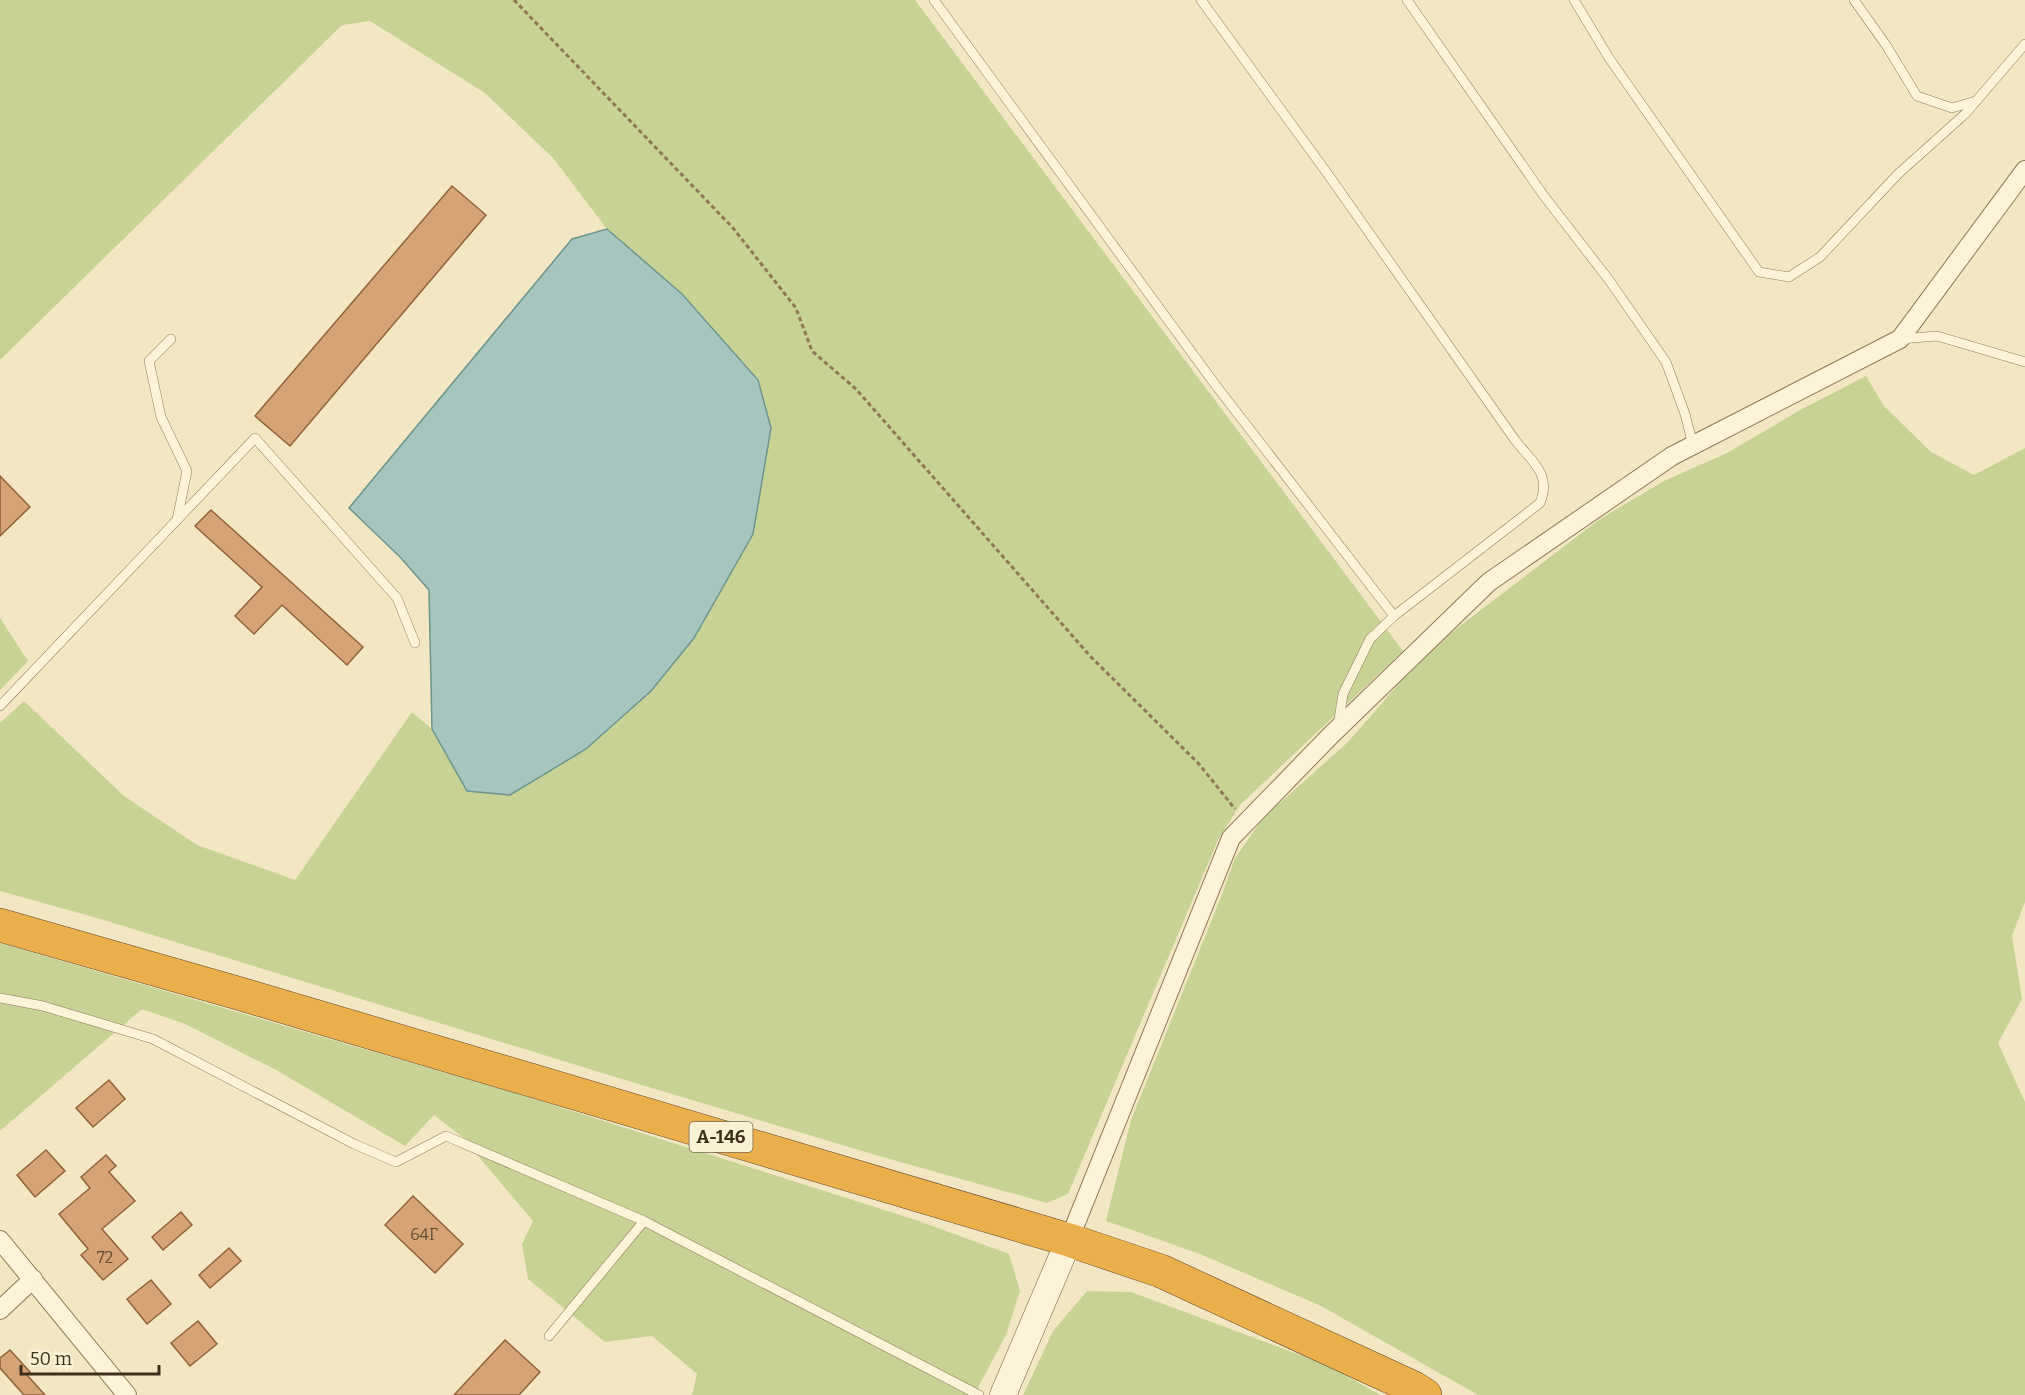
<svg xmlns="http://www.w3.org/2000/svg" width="2025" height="1395" font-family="Bitter,serif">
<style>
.green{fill:#c8d295}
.water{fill:#a6c5be;stroke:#6b958d;stroke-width:1.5}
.building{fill:#d5a375;stroke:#91623a;stroke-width:1.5}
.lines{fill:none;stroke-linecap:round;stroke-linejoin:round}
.lane-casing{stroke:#8f7957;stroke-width:10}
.street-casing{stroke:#8f7957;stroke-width:20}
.secondary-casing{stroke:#71593a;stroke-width:27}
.highway-casing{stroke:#5d462c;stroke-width:34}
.path{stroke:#8f7957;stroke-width:3;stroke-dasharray:4.5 3;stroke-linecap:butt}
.lane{stroke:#fcf3d8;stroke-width:9}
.street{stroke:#fcf3d8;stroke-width:18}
.secondary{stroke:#fcf3d8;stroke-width:26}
.highway{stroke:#eaae4b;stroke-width:33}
.labels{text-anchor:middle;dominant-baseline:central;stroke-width:6;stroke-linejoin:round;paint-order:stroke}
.number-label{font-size:16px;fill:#644c33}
.shield{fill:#f9f1d4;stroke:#766954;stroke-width:1.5}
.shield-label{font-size:18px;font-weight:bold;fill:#3e2f1d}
</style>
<rect width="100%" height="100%" fill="#f3e7c3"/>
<g class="green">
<polygon points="0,0 915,0 1403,651 1240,805 1218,840 1068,1194 1047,1203 879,1156 635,1083 97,918 0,891 0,723 24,701 124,796 197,845 295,880 412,712 432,729 467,791 586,749 651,691 694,638 758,379 682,294 607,229 553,158 485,93 370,21 342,25 0,360"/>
<polygon points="1866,376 1884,406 1931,452 1974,475 2025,448 2025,902 2012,936 2022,999 1998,1043 2025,1102 2025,1395 1478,1395 1321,1306 1200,1254 1106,1221 1131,1120 1221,897 1235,858 1263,818 1348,742 1403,679 1447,636 1600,519 1664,481 1727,453 1802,409"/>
<polygon points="0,618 28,661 0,690"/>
<polygon points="0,943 512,1092 919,1221 1009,1254 1020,1291 1006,1335 974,1395 692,1395 697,1374 652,1336 605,1342 528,1279 522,1244 533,1221 461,1136 434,1115 405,1146 278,1071 185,1024 142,1009 0,1131"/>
<polygon points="1087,1291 1131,1292 1330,1366 1380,1395 1023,1395 1053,1331"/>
</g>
<polygon class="water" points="607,229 682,294 758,380 771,428 753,534 694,638 651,691 586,749 510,795 467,791 432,729 429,590 400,557 349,508 572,239"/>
<g class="building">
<polygon points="452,186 486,215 290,446 255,416"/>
<polygon points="0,476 30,507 0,536"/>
<polygon points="211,510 363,647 347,665 282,605 254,634 235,616 262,587 195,526"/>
<polygon points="109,1080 125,1099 93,1127 76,1108"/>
<polygon points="46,1150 65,1171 35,1197 17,1175"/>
<polygon points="106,1155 116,1166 109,1172 135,1201 102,1229 128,1259 103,1280 81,1255 88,1249 59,1214 90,1188 81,1177"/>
<polygon points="413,1196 463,1244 435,1273 385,1225"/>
<polygon points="181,1212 192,1225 163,1250 152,1237"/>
<polygon points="229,1248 241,1261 210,1288 199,1275"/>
<polygon points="151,1280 171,1304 147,1324 127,1299"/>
<polygon points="198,1321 217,1344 190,1366 171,1343"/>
<polygon points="505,1340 540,1372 519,1395 454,1395"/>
<polygon points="10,1350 30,1372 27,1375 45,1395 24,1395 0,1368 0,1358"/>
</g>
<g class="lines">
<defs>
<g id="lane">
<polyline points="934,0 1214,383 1394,616"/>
<path d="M1201,0l126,173 188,267c17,22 37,34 25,63l-146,113 -24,23 -27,55 -5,32"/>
<polyline points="1407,0 1544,196 1609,280 1666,362 1685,414 1693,445"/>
<polyline points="1574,0 1609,58 1759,272 1789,277 1820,257 1898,174 1965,114 2025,44"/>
<polyline points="1854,0 1886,45 1917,96 1952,108 1976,101"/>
<polyline points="171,339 149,361 161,417 187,471 177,520"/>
<polyline points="1900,339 1937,336 2025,362"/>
<polyline points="0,706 255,438 397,598 415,643"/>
<polyline points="0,998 43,1006 153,1039 354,1144 396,1162 446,1136 644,1221 979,1395"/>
<polyline points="549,1336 644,1221"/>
</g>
<g id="street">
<polyline points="0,1240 127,1395"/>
<polyline points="1069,1240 1231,838 1330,736 1489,582 1672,456 1900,339 2025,170"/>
<polyline points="0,1310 33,1279"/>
</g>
<polyline id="secondary" points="1003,1395 1069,1240"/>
<polyline id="highway" points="0,925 241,994 1069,1240 1161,1271 1414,1388 1425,1395"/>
</defs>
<use href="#lane" class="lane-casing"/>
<use href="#street" class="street-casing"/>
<use href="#secondary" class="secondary-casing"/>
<use href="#highway" class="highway-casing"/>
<polyline class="path" points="514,0 733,228 796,308 812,351 856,389 1091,657 1199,764 1235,809"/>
<use href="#lane" class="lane"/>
<use href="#street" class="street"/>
<use href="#secondary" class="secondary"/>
<use href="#highway" class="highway"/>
</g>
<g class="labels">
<g class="number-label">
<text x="424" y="1234">64Г</text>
<text x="105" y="1257">72</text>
</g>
<rect class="shield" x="689.5" y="1122" width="63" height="30" rx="4.5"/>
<g class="shield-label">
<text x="721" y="1137">А-146</text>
</g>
</g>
<path d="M21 1365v9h138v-9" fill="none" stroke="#3e2f1d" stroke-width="3"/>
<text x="30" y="1365" font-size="18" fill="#3e2f1d" stroke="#f9f1d4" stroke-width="4.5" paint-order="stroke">50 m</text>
</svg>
